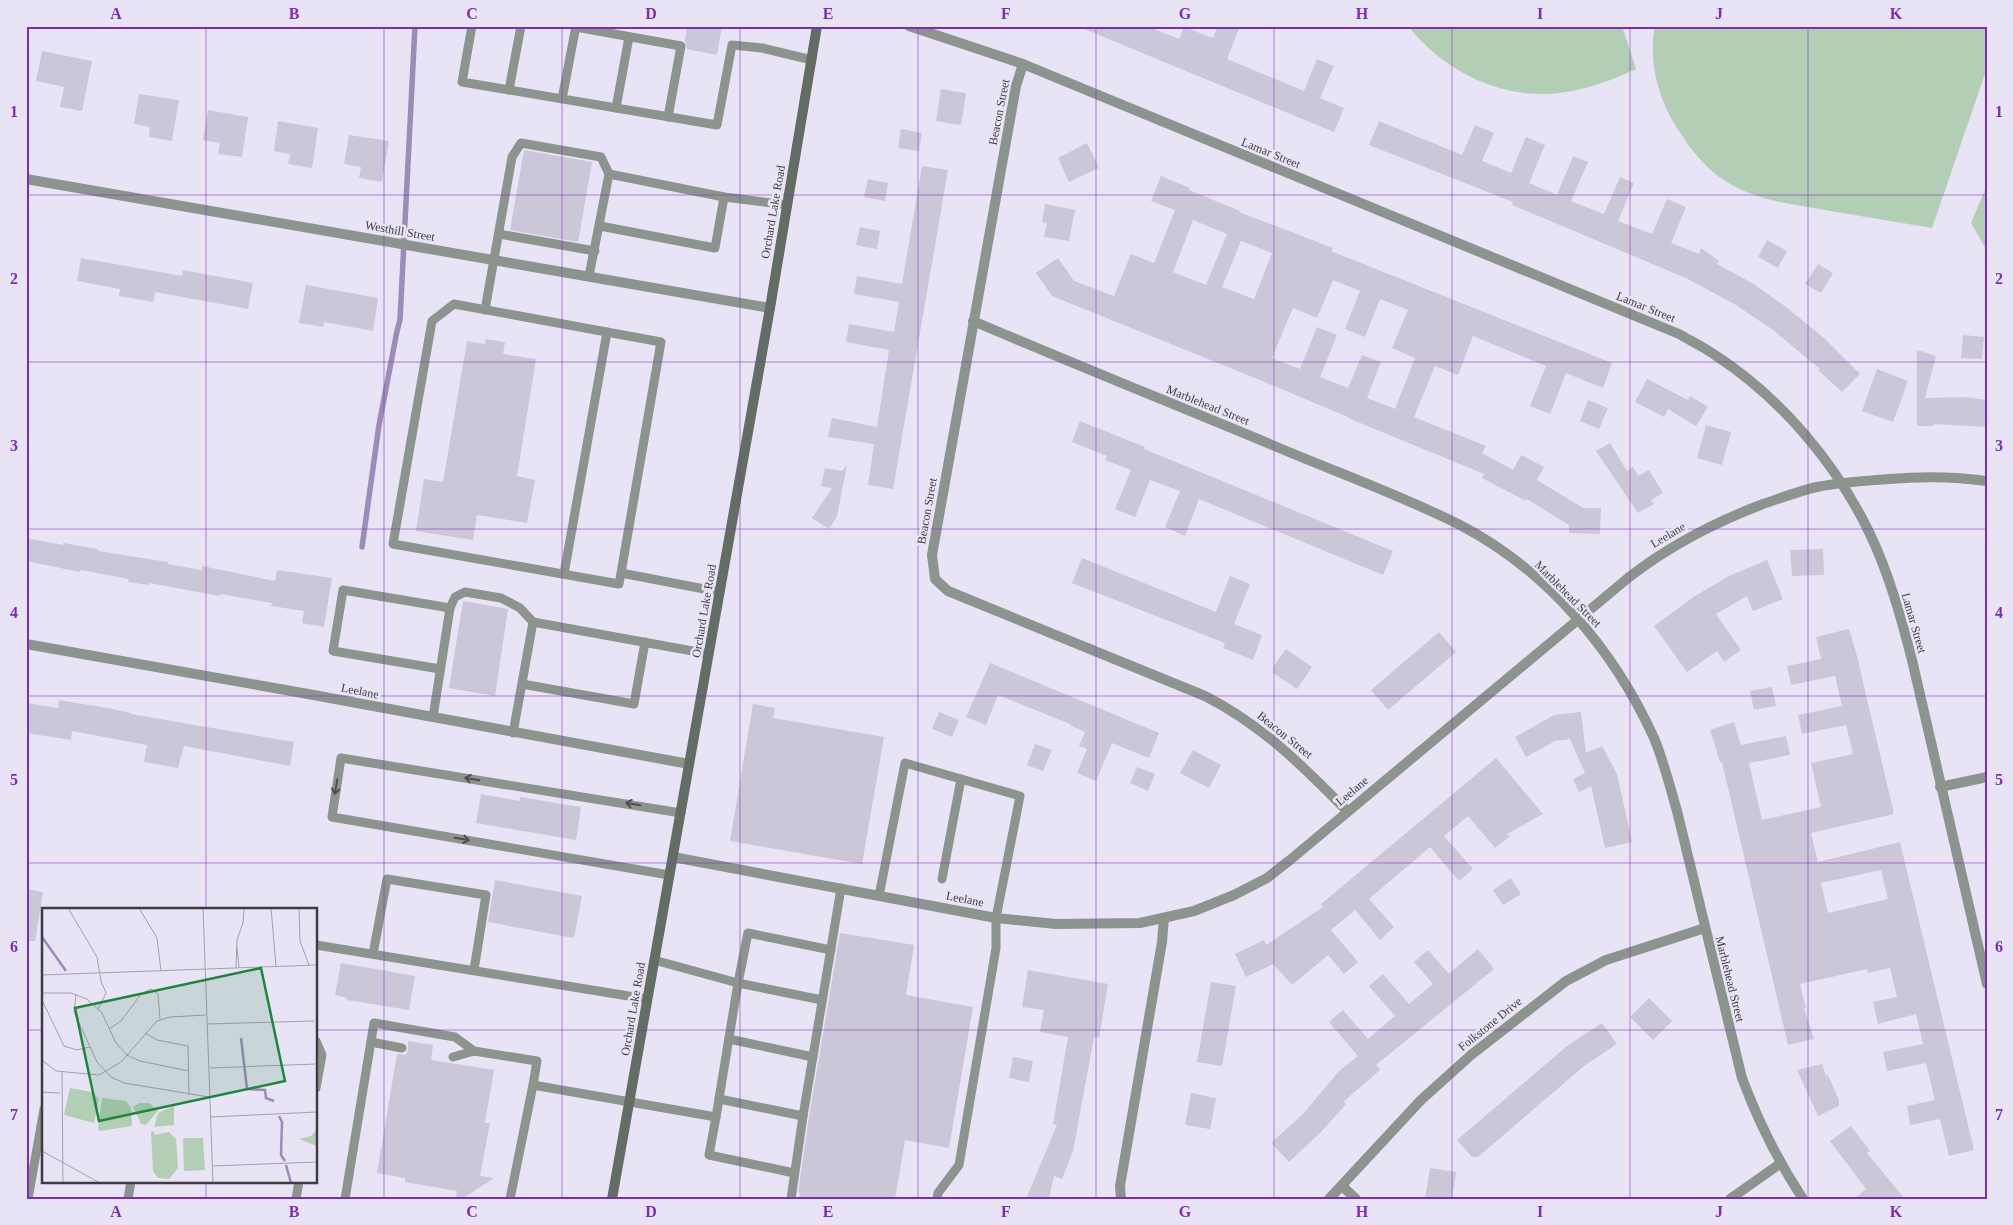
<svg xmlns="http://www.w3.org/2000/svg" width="2013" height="1225" font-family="Georgia,serif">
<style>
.green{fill:#b2ceb5}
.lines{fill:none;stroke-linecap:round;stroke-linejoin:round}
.stream{stroke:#9b8cb8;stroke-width:5.5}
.building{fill:#ccc6d9;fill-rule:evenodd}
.service{stroke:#8d948e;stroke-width:9}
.minor{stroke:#8d948e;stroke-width:10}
.secondary{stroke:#636d64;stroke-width:10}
.oneway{stroke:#4e4e52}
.grid{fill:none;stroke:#7b2cbf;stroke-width:1;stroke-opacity:0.55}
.labels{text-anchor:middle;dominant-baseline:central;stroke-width:5;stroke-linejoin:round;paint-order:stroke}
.street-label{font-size:12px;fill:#3e3c43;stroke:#e9e3f6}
.inset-river{fill:none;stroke:#9b8cb8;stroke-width:2.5}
.inset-road{fill:none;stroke:#a5a0ae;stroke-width:1}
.view{fill:#1c873d;fill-opacity:0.15;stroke:#1c873d;stroke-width:2.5}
.inset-edge{fill:none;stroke:#3e3c43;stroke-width:2.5}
.neatline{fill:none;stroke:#7b2cbf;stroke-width:2}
.grid-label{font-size:16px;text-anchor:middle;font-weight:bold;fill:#7b2cbf}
</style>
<rect width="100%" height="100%" fill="#e9e3f6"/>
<g class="green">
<path d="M1408,26h214l14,43c-24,11 -50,21 -77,24 -58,7 -115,-22 -151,-67z"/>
<path d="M1655,26h332v42l-55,160c-34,-6 -68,-11 -101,-17 -36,-6 -74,-10 -106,-30 -23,-15 -40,-39 -54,-63 -15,-29 -22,-59 -16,-92z"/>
<polygon points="1987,185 1987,251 1971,223"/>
</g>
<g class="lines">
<polyline class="stream" points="362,547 379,425 397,331 400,320 415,26"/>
</g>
<g class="building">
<polygon points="687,26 722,26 717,55 687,49 685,41"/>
<polygon points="1077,26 1147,26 1179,39 1184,27 1213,38 1218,26 1240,26 1227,59 1304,91 1317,59 1334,66 1320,98 1344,108 1334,132"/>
<polygon points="42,51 92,61 82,111 60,107 64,87 36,81"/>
<polygon points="941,89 966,93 961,125 936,121"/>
<polygon points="139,94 179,100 172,141 149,137 150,127 134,124"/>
<polygon points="208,110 248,117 242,157 218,154 220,143 203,140"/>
<polygon points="278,121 318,128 312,168 288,164 290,154 274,151"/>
<polygon points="1379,121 1462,155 1475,125 1494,133 1482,161 1511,173 1526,137 1545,145 1529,183 1557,195 1573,156 1588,162 1571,201 1604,214 1620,177 1634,183 1618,221 1652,234 1667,199 1686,207 1671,243 1699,254 1701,248 1719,261 1717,264 1752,283 1786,307 1824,338 1860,374 1842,392 1818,370 1820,369 1773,330 1736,305 1686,278 1512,205 1513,202 1369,145"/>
<polygon points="901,129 922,133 919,151 898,148"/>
<polygon points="349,135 389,141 382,182 359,178 361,167 344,164"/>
<polygon points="1087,143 1099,168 1069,182 1058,158"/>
<polygon points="524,150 592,162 578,242 510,230"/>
<polygon points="922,166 948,170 893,489 868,485 874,444 828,437 832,418 877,427 889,350 846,342 849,324 894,332 899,302 854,294 857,276 902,284"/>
<path d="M1161,176l29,12 -1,2 51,21 -1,1 94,36 -2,3 281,112 -9,25 -37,-15 -16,41 -20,-8 16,-40 -73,-30 -15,39 -23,-9 -21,51 72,29 -4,7 31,17 8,-15 23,12 -7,13 46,28h18l-1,26 -31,-1v-8l-42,-26 -1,2 -44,-23 2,-4 -136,-56v-1l-93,-39 -203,-82 -16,-23 22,-15 16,23 40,15 17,-42 23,9 21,-53 -24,-9zM1193,220l34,14 -21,51 -33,-13zM1241,241l31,12 -18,46 -32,-12zM1333,280l27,11 -15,38 20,8 15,-38 28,11 -16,38 23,10 -20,51 -28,-11 14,-36 -19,-7 -14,33 -28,-11 17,-42 -20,-8 -17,42 -28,-11 21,-50 24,10z"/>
<polygon points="868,179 888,183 885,201 864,197"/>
<polygon points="1045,204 1075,210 1069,241 1044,237 1047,223 1042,222"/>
<polygon points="860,227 880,231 877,249 856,245"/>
<polygon points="1767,240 1787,251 1778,268 1758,257"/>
<polygon points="81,258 182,276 183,270 253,283 248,309 155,292 153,302 119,296 120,289 77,281"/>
<polygon points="1818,264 1833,273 1821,293 1805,284"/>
<polygon points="306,285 378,298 373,331 324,322 323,327 299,323"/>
<polygon points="1963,335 1984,337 1982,359 1961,358"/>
<polygon points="486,339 505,342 503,354 536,359 517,476 535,480 527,523 477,515 473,540 416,531 424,479 443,482 467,341 485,344"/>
<polygon points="1917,350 1936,356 1925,398 1965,397 1987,400 1987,427 1934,424 1934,426 1917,426"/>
<polygon points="1877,369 1908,381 1893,422 1862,411"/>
<polygon points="1647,379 1688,400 1690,396 1708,407 1696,426 1668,409 1664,417 1635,402"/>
<polygon points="1588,400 1608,408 1599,429 1580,421"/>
<polygon points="1080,421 1145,447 1144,449 1393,551 1383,575 1199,499 1185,536 1165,527 1180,491 1150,480 1135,517 1115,509 1131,470 1105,460 1107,456 1072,442"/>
<polygon points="1706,425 1731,432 1722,465 1697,458"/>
<polygon points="1610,443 1627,471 1633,467 1638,476 1649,470 1663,493 1651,500 1654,504 1638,513 1596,451"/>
<polygon points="847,465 837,516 829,529 812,518 832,488 821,486 825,468 842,471"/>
<polygon points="26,538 63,545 63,543 98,549 98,551 168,562 167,564 202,570 202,566 275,581 277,570 332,578 324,627 302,623 304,611 271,606 272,603 220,594 219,596 150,583 149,585 128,582 129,579 81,570 80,572 26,561"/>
<polygon points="1823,549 1824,575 1792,576 1790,550"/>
<polygon points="1082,558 1216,612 1230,576 1250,584 1234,624 1262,635 1253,660 1223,648 1225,643 1072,583"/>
<polygon points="1767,560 1783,599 1753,611 1747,596 1716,614 1741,650 1724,662 1717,651 1687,672 1654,626 1695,596 1729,576"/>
<polygon points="463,601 508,609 495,696 449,688"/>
<path d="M1849,629l7,23 38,162 -83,19 7,29 82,-20 74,308 -25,6 -9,-37 -30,6 -3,-19 28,-6 -9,-37 -39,8 -4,-19 40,-8 -7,-30 -38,10 -5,-22 24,-5 -7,-29 -22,5 -1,-4 -67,15 6,24h-2l10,31 -26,6 -66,-283h-2l-10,-32 24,-8 7,23 45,-9 4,19 -41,8 13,57 59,-13 -10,-44 42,-9 -7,-29 -44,9 -4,-19 44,-9 -7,-30 -44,9 -4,-19 34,-7 -5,-22zM1881,870l7,29 -60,14 -7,-30z"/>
<polygon points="1439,632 1456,652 1388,710 1371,690"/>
<polygon points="1286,649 1312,667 1297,689 1273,673 1273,667"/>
<polygon points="990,663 1159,733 1149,758 1112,743 1096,781 1077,773 1087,749 1079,746 1085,732 1070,725 1070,724 998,695 986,725 966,717"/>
<polygon points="1772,687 1776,706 1754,710 1750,691"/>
<polygon points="59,700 113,709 131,713 131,714 294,742 290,766 184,746 178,768 144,762 147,745 72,731 71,740 26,733 26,703 58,708"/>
<polygon points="753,704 775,708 773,718 884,737 862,864 730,841"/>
<polygon points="939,712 959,720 952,737 932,729"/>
<polygon points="1581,712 1586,753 1602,746 1617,774 1632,842 1605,848 1591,786 1579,792 1573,779 1585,773 1570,739 1555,741 1526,757 1515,737 1554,715"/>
<polygon points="1035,744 1052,750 1043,771 1027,765"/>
<polygon points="1193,750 1221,765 1209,788 1180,773"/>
<polygon points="1496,758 1543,814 1507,834 1510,836 1495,848 1468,816 1444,836 1473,869 1459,881 1430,847 1369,899 1394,927 1380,940 1355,910 1331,930 1358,962 1344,974 1328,955 1292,985 1273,964 1246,977 1235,954 1264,940 1266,945 1323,907 1321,904"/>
<polygon points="1137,767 1155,774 1148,791 1130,783"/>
<polygon points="481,794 520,801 520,797 581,807 576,840 476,823"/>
<polygon points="1511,878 1521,894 1503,905 1493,890"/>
<polygon points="495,880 582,896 574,938 488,922"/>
<polygon points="26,889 43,892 35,941 26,941"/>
<polygon points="840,933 914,945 906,995 973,1007 949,1148 905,1140 895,1199 799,1199 800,1193 798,1193 809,1117"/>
<polygon points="1478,949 1494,969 1376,1065 1380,1070 1343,1102 1346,1104 1321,1132 1289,1162 1271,1143 1303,1114 1339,1071 1358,1056 1329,1022 1343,1010 1368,1039 1395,1016 1369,986 1383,974 1409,1004 1433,984 1414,962 1428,950 1449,974"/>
<polygon points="341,963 415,976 409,1010 347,1000 347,998 335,995"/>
<polygon points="1028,970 1108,984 1099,1038 1094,1037 1073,1151 1062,1179 1054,1176 1049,1199 1026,1199 1057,1125 1053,1124 1068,1037 1040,1032 1044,1010 1022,1007"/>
<polygon points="1211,982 1236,986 1222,1066 1197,1062"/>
<polygon points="1649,998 1672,1021 1653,1040 1630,1017"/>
<polygon points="1602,1023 1617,1044 1584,1066 1478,1157 1472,1157 1457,1140 1567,1046"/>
<polygon points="408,1041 433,1045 431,1060 494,1070 485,1123 490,1123 480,1176 494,1178 462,1199 456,1199 457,1191 405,1182 405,1178 377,1173 397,1054 406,1055 408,1049"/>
<polygon points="1013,1057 1033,1061 1029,1082 1009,1078"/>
<polygon points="1822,1064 1826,1076 1828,1075 1839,1100 1839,1106 1818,1116 1797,1070"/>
<polygon points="1191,1093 1216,1098 1210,1129 1185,1125"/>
<polygon points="1851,1126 1870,1151 1867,1153 1905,1199 1854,1199 1866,1189 1830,1141"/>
<polygon points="1430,1168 1456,1172 1452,1199 1425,1199"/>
</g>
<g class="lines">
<g class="service">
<polyline points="472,26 462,82 717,125 732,45 762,48 812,60"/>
<polyline points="576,27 681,46 668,117"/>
<polyline points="509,90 521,26"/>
<polyline points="562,99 576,26"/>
<polyline points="616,108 629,37"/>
<polyline points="600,226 715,248 724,197"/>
<polyline points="499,234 595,251"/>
<polyline points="589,276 609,174"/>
<polyline points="485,310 512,157 521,143 601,157 609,174 724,197 787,205"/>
<polyline points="621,573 619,584 393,544 432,321 454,304 661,342 621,573 720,592"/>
<polyline points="564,574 607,332"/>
<polyline points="440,669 333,651 343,590 450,608"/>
<polyline points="522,684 634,704 645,642"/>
<polyline points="433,717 450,608 455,597 465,592 501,598 520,608 533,622"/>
<polyline points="513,733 533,622 709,654"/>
<polyline points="669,875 332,817 341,758 681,813"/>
<polyline points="942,879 961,779"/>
<polyline points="879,896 905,763 1020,796 996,918 996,948 959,1165 938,1193 937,1199"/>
<polyline points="316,945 647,999"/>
<polyline points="373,954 387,879 486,895 474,970"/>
<polyline points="822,1000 738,983 748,933 831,950"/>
<polyline points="729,1039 813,1057"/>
<polyline points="316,1041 322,1055 316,1088"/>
<polyline points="371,1042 402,1048"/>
<polyline points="453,1057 474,1051"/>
<polyline points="719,1099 803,1116"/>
<polyline points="716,1117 709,1155 794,1173"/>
<polyline points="28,1199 44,1109"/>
<polyline points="128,1199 131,1181"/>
<polyline points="296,1199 299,1181"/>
<polyline points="345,1199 374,1023 455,1037 474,1051 537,1061 533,1085"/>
<polyline points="510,1199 533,1085 716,1117 738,983 654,960"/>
<polyline points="791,1199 803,1116 841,888"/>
</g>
<g class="minor">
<path d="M909,26l114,38 656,270c12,7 25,13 36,21 66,43 121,108 155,179 19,40 31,83 42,126l75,324"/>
<path d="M1023,64l-7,22 -84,469 3,24 13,12 257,105c57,29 98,70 142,115"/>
<polyline points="26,179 770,308"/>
<path d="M973,321c101,43 203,84 304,126 61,26 124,48 183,78 87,45 154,125 194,213 10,24 16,49 23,73l65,267c16,43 36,83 61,121"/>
<polyline points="26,644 308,694 689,764"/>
<polyline points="1940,787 1987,777"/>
<path d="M673,857l323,61 60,6 84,-1 54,-12 40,-16 33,-17 23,-18 338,-282c42,-33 85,-55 135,-74 18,-6 36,-13 54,-17 24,-5 48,-6 72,-8 35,-3 63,-3 98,2"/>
<polyline points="1342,1186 1356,1199"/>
<polyline points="1121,1199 1120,1186 1162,942 1164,918"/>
<polyline points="1329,1199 1421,1100 1471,1055 1566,981 1606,960 1705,928"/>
<polyline points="1730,1199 1781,1163"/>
</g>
<polyline class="secondary" points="612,1199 770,308 817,26"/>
</g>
<defs><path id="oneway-shaft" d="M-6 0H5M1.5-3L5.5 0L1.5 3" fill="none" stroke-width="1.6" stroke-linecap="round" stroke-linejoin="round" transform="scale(1.25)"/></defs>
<g class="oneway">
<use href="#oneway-shaft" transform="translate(472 779) rotate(-171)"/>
<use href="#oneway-shaft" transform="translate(336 787) rotate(99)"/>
<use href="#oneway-shaft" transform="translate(633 804) rotate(-170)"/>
<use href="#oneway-shaft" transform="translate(462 839) rotate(9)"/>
</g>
<path class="grid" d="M206,26v883M384,26v1173M562,26v1173M740,26v1173M918,26v1173M1096,26v1173M1274,26v1173M1452,26v1173M1630,26v1173M1808,26v1173M26,195h1961M26,362h1961M26,529h1961M26,696h1961M26,863h1961M26,1030h18M316,1030h1671M206,1181v18"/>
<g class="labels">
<g class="street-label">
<text transform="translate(999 112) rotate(-79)">Beacon Street</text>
<text transform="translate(1271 153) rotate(22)">Lamar Street</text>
<text transform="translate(773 212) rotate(-80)">Orchard Lake Road</text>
<text transform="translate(400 231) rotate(10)">Westhill Street</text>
<text transform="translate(1646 307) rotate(22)">Lamar Street</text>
<text transform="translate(1208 405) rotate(22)">Marblehead Street</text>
<text transform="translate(927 511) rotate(-80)">Beacon Street</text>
<text transform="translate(1668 535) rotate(-31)">Leelane</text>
<text transform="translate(1568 594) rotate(45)">Marblehead Street</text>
<text transform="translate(704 611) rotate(-80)">Orchard Lake Road</text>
<text transform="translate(1914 623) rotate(74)">Lamar Street</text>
<text transform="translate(360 691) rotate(11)">Leelane</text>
<text transform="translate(1285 735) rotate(39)">Beacon Street</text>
<text transform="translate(1352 791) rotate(-40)">Leelane</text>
<text transform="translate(965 899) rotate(11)">Leelane</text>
<text transform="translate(1730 979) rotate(76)">Marblehead Street</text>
<text transform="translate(633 1009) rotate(-80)">Orchard Lake Road</text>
<text transform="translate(1490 1024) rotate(-39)">Folkstone Drive</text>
</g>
</g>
<g transform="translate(42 908)">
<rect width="275" height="275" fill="#e9e3f6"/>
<path d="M28,180l22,4 7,7 -5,24 -30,-8zM60,190l24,3 5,7 1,18 -32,5 -2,-2zM97,195h10l9,8 -12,14 -5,-1 -8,-17zM132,198v19l-20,2 4,-14zM275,221v17l-18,-7 12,-3zM112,223v4l15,-3 7,7 2,29 -9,11 -11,-1 -5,-7 -2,-39zM141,230h20l2,32 -21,1z" fill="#b2ceb5"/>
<path class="inset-river" d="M0,29l24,34M199,130l6,51 18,1 1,8 8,3M237,208l3,6 -1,33 4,6M244,257l5,18"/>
<path class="inset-road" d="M26,0l29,49 4,24 5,12 -8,16M97,0l18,30 4,33M161,0l10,275M229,0l5,58M257,0l1,33 9,24M195,39l2,21M194,60l1,-28 6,-17 1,-15M0,67l275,-10M0,85h29l16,6 15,14 14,30 11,12 13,6 49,10M34,87l-2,17 23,50 14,15 13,6 85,14M0,92l22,46 13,4 13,-3M165,116l107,-3M67,121l12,-8 20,-27 10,-5 7,5 2,25M103,125l12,7 31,6 1,49M0,152l14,11 43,4 22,-13 36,-41 13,-4 36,-2M168,160l105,-4M20,164l1,111M0,184l18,1M169,209l106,-5M0,243l58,32M170,258l105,-4"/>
<path class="view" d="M219,60l24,113 -186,40 -24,-113z"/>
<rect width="275" height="275" class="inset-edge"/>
</g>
<rect width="2013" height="1225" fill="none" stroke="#e9e3f6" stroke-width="55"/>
<rect x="28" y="28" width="1958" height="1170" class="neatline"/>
<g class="grid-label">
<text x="116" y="19">A</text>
<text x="294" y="19">B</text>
<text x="472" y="19">C</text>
<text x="651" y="19">D</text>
<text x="828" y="19">E</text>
<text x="1006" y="19">F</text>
<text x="1185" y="19">G</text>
<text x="1362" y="19">H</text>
<text x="1540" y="19">I</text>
<text x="1719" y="19">J</text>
<text x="1896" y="19">K</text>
<text x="14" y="117">1</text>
<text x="1999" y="117">1</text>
<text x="14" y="284">2</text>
<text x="1999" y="284">2</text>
<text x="14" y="451">3</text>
<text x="1999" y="451">3</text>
<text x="14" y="618">4</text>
<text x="1999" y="618">4</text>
<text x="14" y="785">5</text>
<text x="1999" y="785">5</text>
<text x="14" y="952">6</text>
<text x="1999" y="952">6</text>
<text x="14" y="1120">7</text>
<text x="1999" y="1120">7</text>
<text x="116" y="1217">A</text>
<text x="294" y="1217">B</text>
<text x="472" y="1217">C</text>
<text x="651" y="1217">D</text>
<text x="828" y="1217">E</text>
<text x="1006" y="1217">F</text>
<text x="1185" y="1217">G</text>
<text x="1362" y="1217">H</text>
<text x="1540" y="1217">I</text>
<text x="1719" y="1217">J</text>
<text x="1896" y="1217">K</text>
</g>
</svg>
